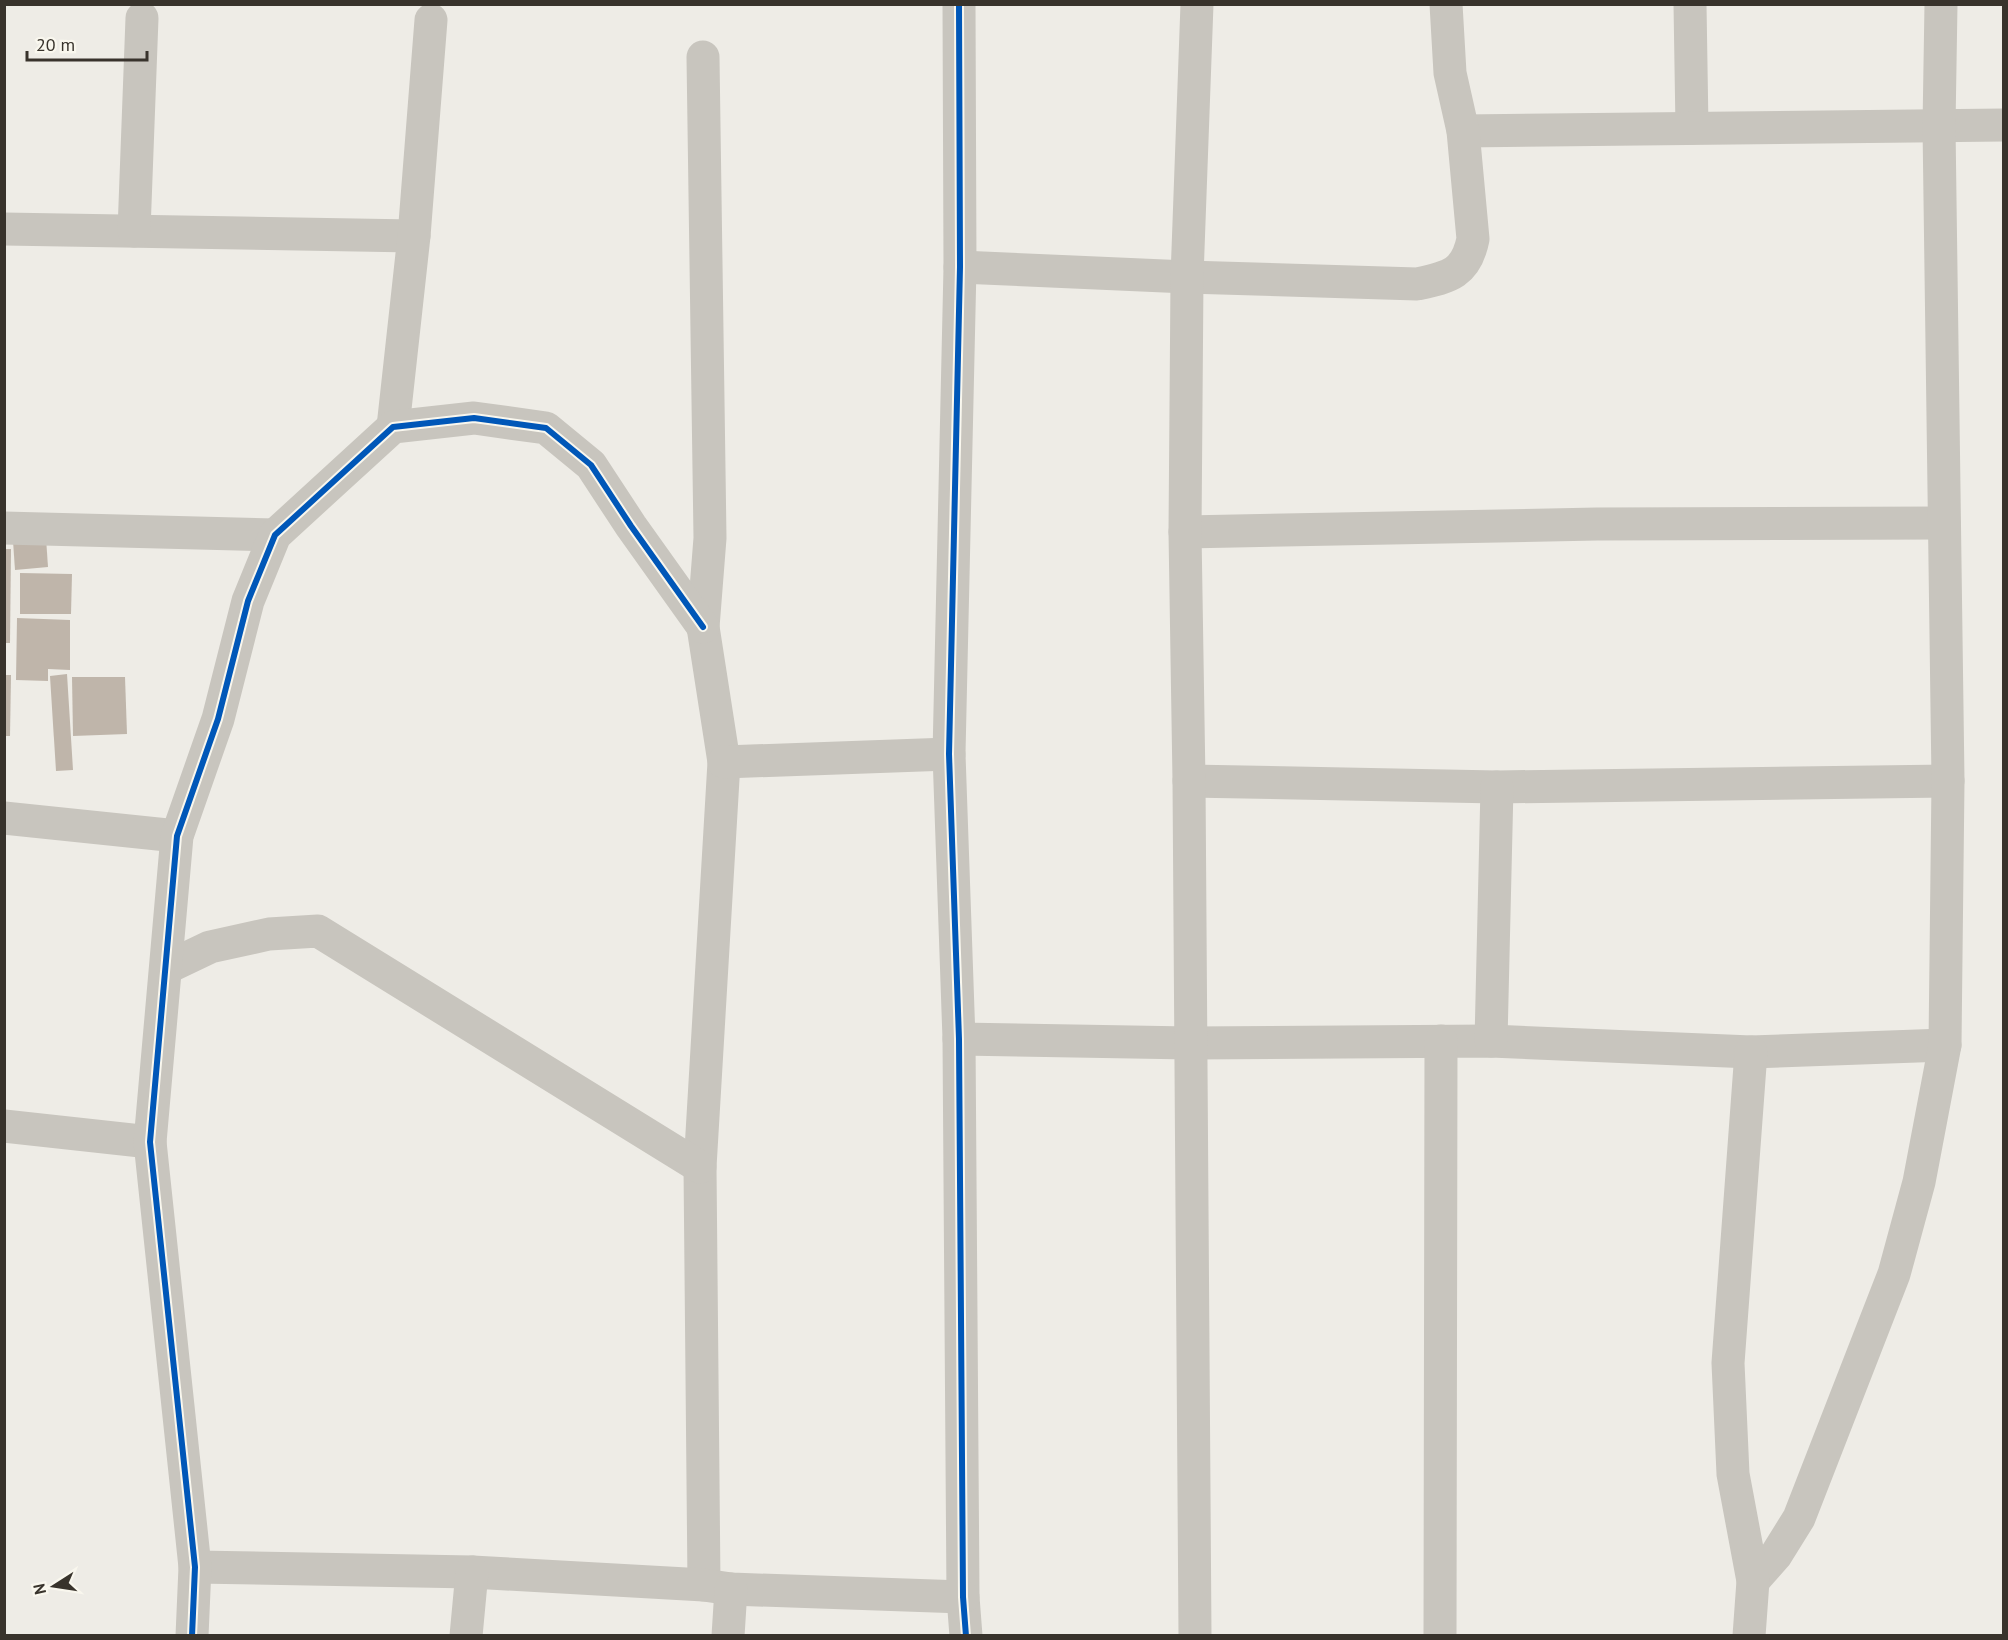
<svg xmlns="http://www.w3.org/2000/svg" width="2008" height="1640" font-family="'PT Sans',sans-serif">
<style>
.building{fill:#bfb5aa}
.lines{fill:none;stroke-linecap:round;stroke-linejoin:round}
.street{stroke:#c8c5be;stroke-width:33}
.cycleway-casing{stroke:#f9f7ee;stroke-width:10}
.cycleway{stroke:#0057b8;stroke-width:6}
</style>
<rect width="100%" height="100%" fill="#eeece6"/>
<g class="building">
<polygon points="46,538 48,567 15,570 13,541"/>
<polygon points="4,549 11,549 10,643 4,643"/>
<polygon points="20,573 72,574 71,614 20,614"/>
<polygon points="17,618 70,620 70,670 48,669 48,681 16,680"/>
<polygon points="67,674 73,770 56,771 50,676"/>
<polygon points="4,675 11,675 10,736 4,736"/>
<polygon points="72,677 125,677 127,734 73,736"/>
</g>
<g class="lines">
<g class="street">
<polyline points="959,4 960,267 949,754 959,1039 963,1597 966,1636"/>
<polyline points="1690,4 1692,128"/>
<polyline points="703,57 710,538 703,627 724,762 700,1167 704,1585"/>
<polyline points="1463,131 2004,125"/>
<polyline points="4,229 414,236"/>
<polyline points="134,231 142,18"/>
<path d="M960,267l227,10 230,7c32,-7 49,-10 56,-45l-10,-108 -13,-58 -4,-69"/>
<polyline points="393,427 414,236 431,20"/>
<polyline points="4,528 275,535"/>
<polyline points="1185,532 1597,524 1944,523"/>
<polyline points="724,762 949,754"/>
<polyline points="1189,781 1497,787 1948,781"/>
<polyline points="4,818 177,836"/>
<polyline points="166,968 210,947 269,934 318,931 700,1167"/>
<polyline points="959,1039 1190,1043 1491,1041 1751,1052 1945,1045"/>
<polyline points="1491,1041 1497,787"/>
<polyline points="4,1126 150,1142"/>
<polyline points="195,1567 472,1572 704,1585 731,1589 963,1597"/>
<polyline points="1753,1581 1776,1555 1799,1518 1894,1274 1919,1182 1945,1045 1948,781 1939,126 1941,4"/>
<polyline points="192,1636 195,1567 150,1142 177,836 218,719 248,601 275,535 393,427 474,418 546,428 591,465 631,526 703,627"/>
<polyline points="466,1636 472,1572"/>
<polyline points="728,1636 731,1589"/>
<polyline points="1195,1636 1189,781 1185,532 1187,277 1197,4"/>
<polyline points="1440,1636 1441,1041"/>
<polyline points="1749,1636 1753,1581 1733,1474 1728,1363 1751,1052"/>
</g>
<defs>
<g id="cycleway">
<polyline points="959,4 960,267 949,754 959,1039 963,1597 966,1636"/>
<polyline points="192,1636 195,1567 150,1142 177,836 218,719 248,601 275,535 393,427 474,418 546,428 591,465 631,526 703,627"/>
</g>
</defs>
<use href="#cycleway" class="cycleway-casing"/>
<use href="#cycleway" class="cycleway"/>
</g>
<rect width="2008" height="1640" fill="none" stroke="#38332c" stroke-width="12"/>
<g transform="translate(54 1586) rotate(258)" stroke="#f9f7ee" stroke-width="4.5" paint-order="stroke">
<path d="M0-4.5L10 22L0 15L-10 22Z" fill="#38332c"/>
<text y="-9" font-size="16" font-weight="bold" text-anchor="middle" fill="#38332c">N</text>
</g>
<path d="M27 51v9h120v-9" fill="none" stroke="#38332c" stroke-width="3"/>
<text x="36" y="51" font-size="18" fill="#38332c" stroke="#f9f7ee" stroke-width="4.5" paint-order="stroke">20 m</text>
</svg>
